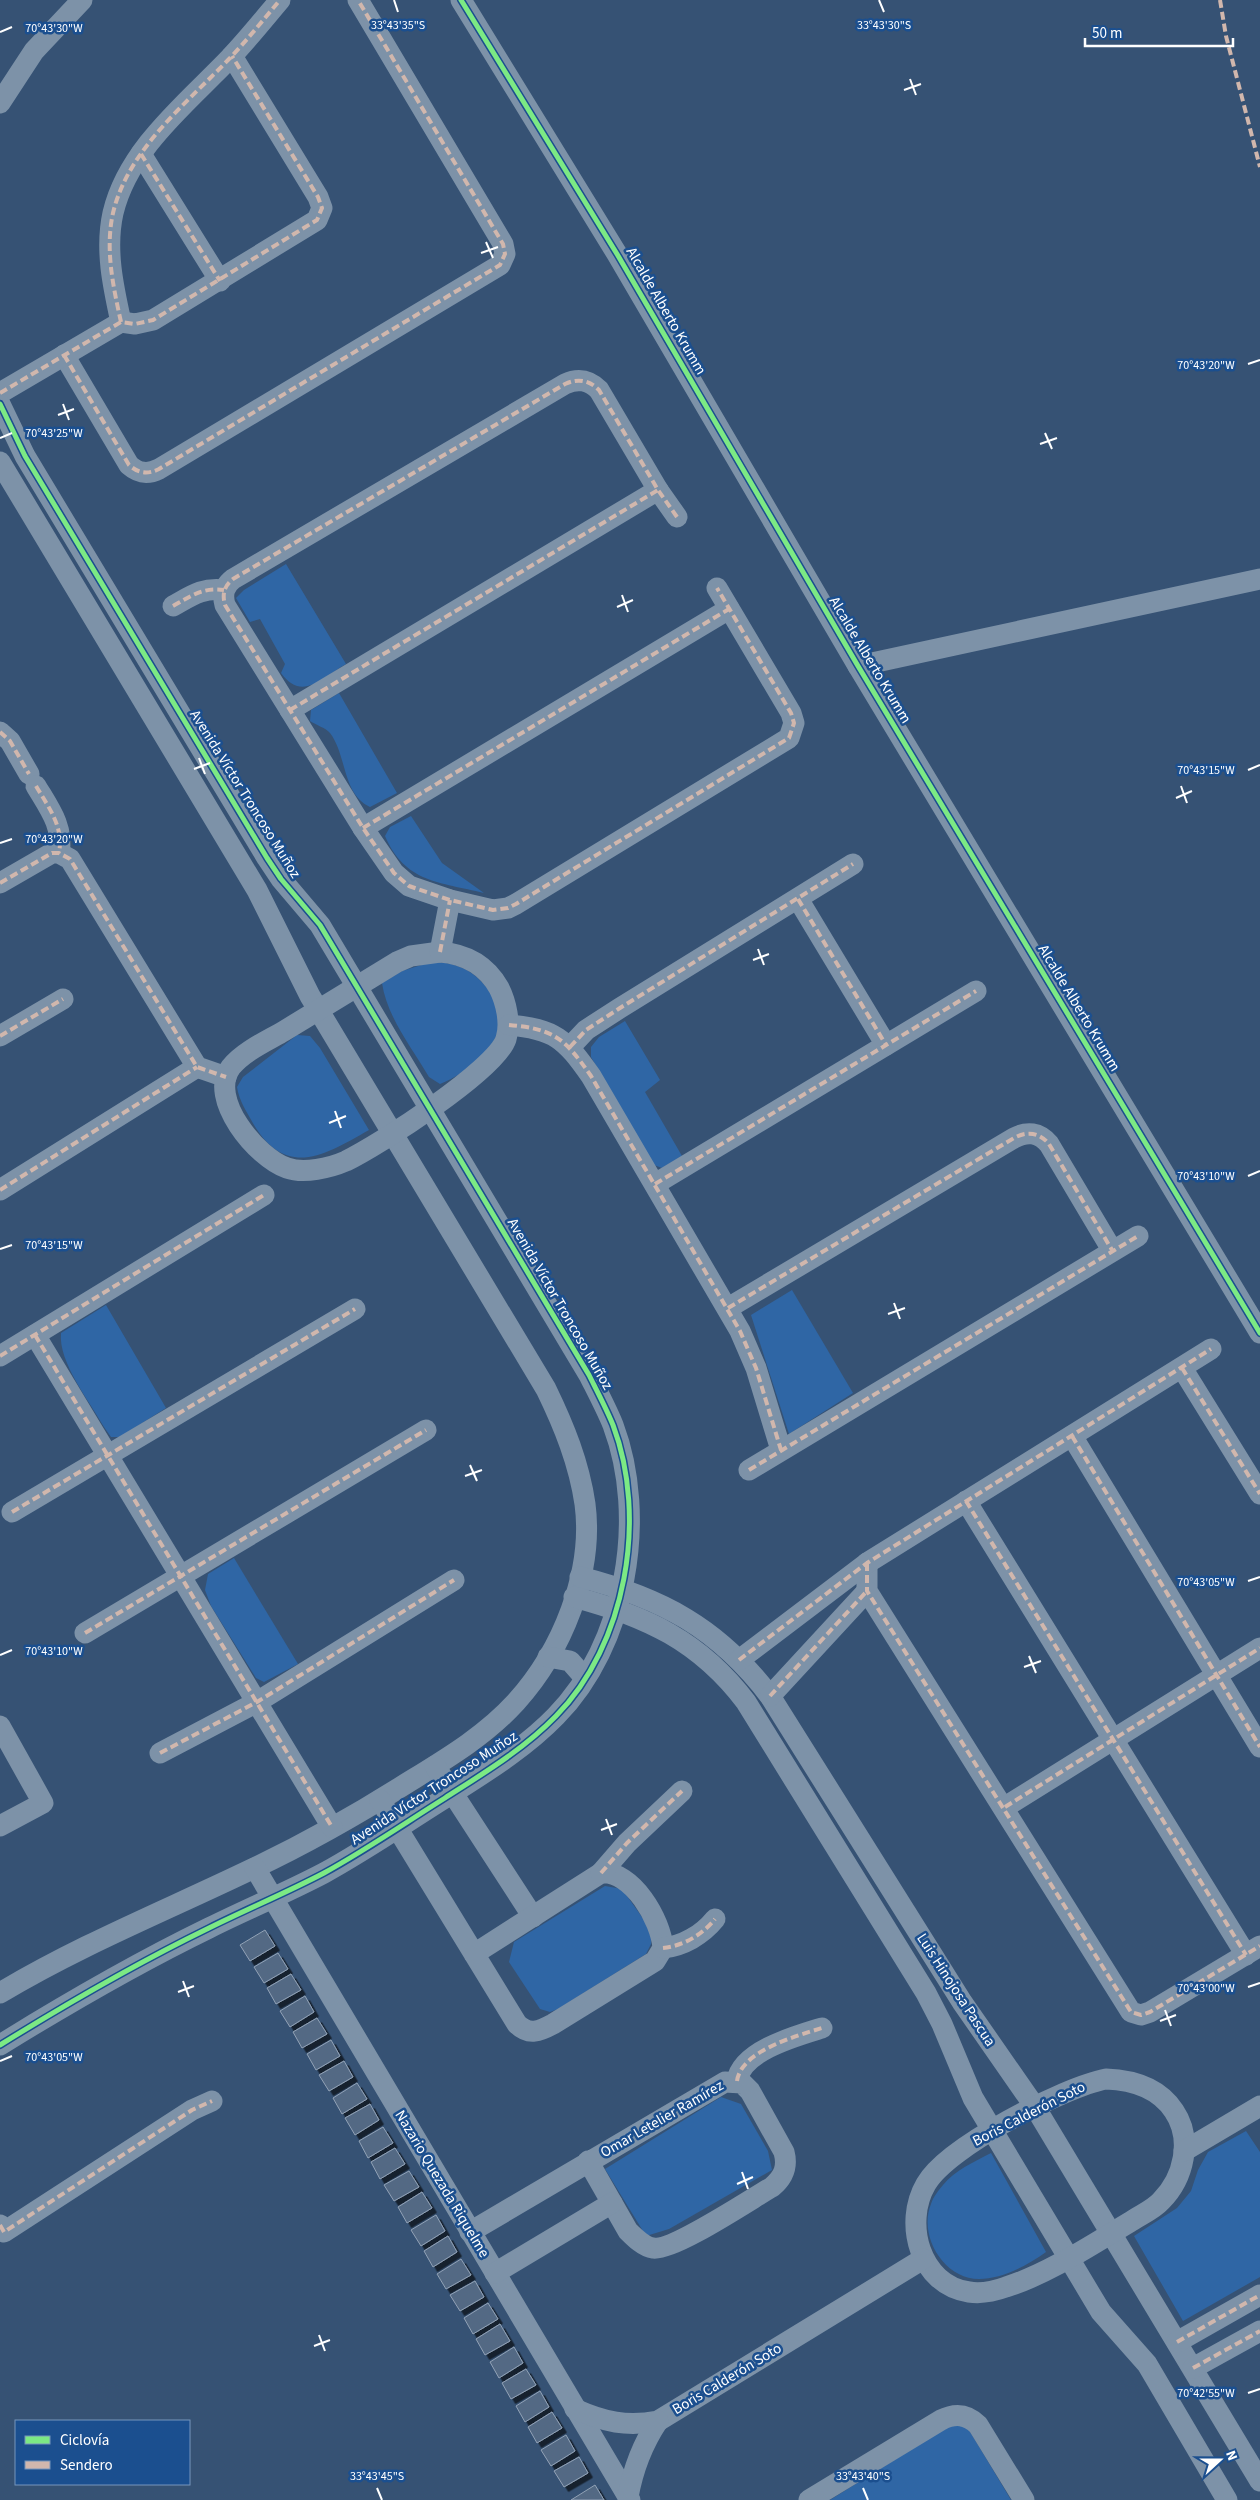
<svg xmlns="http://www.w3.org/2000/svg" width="1260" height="2500" font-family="'Source Sans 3',sans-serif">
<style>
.green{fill:#2f66a5}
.building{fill:#526984;stroke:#92a2b6;filter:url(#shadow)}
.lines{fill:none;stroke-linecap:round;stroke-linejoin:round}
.street{stroke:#7d92a8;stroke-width:21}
.quiet{stroke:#d1b7ad;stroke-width:4;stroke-dasharray:8 4;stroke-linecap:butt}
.cycleway-casing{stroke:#1b4f8f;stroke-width:8}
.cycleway{stroke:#7ce984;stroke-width:5}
.ticks{fill:none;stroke:#fff;stroke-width:2}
.labels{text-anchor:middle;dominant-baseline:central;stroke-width:5;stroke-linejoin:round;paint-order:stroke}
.street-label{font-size:15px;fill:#fff;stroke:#1b4f8f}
.ticks-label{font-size:12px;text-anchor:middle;fill:#fff;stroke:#1b4f8f;stroke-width:5;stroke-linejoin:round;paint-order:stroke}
</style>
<defs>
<filter id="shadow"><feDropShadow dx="4.5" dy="4.5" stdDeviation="0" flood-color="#0009"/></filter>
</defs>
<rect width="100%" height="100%" fill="#365274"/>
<g class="green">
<path d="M286,564l60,100c-24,14 -44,38 -65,9l4,-9 -25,-45 -10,3 -14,-24 8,-8z"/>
<path d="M339,693l58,100 -27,14c-28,-13 -23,-52 -40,-74 -4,-5 -14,-8 -20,-12l1,-11z"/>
<path d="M411,816l31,47 42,30c-44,-11 -79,-10 -99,-57l5,-9z"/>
<path d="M431,962c7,1 16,0 23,3 15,4 24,12 34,24 34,41 -11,80 -48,95l-11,-7c-17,-29 -42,-60 -47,-94l20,-12z"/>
<polygon points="625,1021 660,1080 645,1092 682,1156 662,1168 654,1165 591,1057 591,1047 599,1037"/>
<path d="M297,1035l13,1 10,12 49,82c-44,25 -82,49 -115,-5 -7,-13 -15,-24 -17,-38l6,-10z"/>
<polygon points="792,1290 853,1393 789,1434 751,1315"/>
<path d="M106,1305l60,103 -46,29h-9l-7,-10c-14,-25 -46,-65 -43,-94z"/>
<polygon points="234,1558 298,1664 264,1682 256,1678 211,1606 205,1590 208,1574"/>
<polygon points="605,1886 622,1889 652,1931 651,1944 646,1954 558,2009 550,2012 540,2009 509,1962 514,1942"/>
<polygon points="721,2097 741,2104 768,2151 772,2170 669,2229 646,2236 605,2169"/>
<polygon points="1246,2131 1260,2152 1260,2277 1183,2321 1134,2236 1177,2208 1191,2191 1198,2170 1208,2152"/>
<path d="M991,2153l55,99c-18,13 -44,27 -67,27 -35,0 -61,-43 -48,-75 2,-7 8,-14 12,-19 12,-15 31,-23 48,-32z"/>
<polygon points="960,2424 969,2430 1011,2500 830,2500 947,2427"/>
</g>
<g class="building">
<polygon points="265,1930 275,1946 250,1961 240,1945"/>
<polygon points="278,1953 288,1969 264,1983 254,1967"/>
<polygon points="291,1974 301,1990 276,2004 267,1988"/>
<polygon points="305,1996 314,2012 290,2027 280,2011"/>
<polygon points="317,2018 327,2034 302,2048 293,2032"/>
<polygon points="331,2040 340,2056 316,2070 307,2054"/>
<polygon points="344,2061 353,2077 329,2091 319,2075"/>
<polygon points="357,2083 367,2099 342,2114 333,2098"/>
<polygon points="370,2104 379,2120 355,2135 345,2118"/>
<polygon points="383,2127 393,2143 368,2158 359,2141"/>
<polygon points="395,2148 405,2164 380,2179 371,2162"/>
<polygon points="409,2171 419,2187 394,2201 384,2185"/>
<polygon points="422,2192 432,2208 407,2223 398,2207"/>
<polygon points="436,2215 445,2231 421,2246 411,2230"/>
<polygon points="448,2236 457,2252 433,2267 424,2251"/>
<polygon points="461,2259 471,2275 446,2289 437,2274"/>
<polygon points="475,2281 484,2297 460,2311 450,2295"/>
<polygon points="488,2303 498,2319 473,2334 464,2318"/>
<polygon points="500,2324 510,2341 485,2355 476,2339"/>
<polygon points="514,2347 523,2363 499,2378 490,2362"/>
<polygon points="526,2369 536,2385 511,2399 502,2383"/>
<polygon points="540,2391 549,2407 525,2422 516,2406"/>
<polygon points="552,2412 562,2428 537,2443 528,2427"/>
<polygon points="566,2435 575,2451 551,2466 541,2450"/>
<polygon points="579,2457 588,2473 564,2487 554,2471"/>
<polygon points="595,2485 604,2500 571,2500"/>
</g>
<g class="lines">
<g class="street">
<polyline points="461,0 617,254 858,666 1260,1333"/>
<polyline points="0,103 34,51 82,0"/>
<polyline points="141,154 220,281"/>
<path d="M121,322c-8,-36 -16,-73 -8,-109 15,-64 74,-110 117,-155 18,-19 34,-39 50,-58"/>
<path d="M64,355l65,110c9,8 18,10 30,4l341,-204 5,-11 -2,-10 -145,-244"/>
<polyline points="0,393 121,322 135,324 153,320 317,220 322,208 318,197 232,56"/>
<path d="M0,404l25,52 242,402 14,21 39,46 269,450c8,16 17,33 24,50 35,93 13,220 -57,291 -32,33 -72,57 -111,82 -40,25 -79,52 -121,75 -38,20 -77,36 -115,55 -72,35 -141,75 -209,117"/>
<path d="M0,462l257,428 53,106 236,393c18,37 33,74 39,115 9,69 -23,147 -69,198 -31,34 -70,57 -109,81 -49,31 -102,61 -155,86 -85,41 -172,76 -252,124"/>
<path d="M677,517l-19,-27 -59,-100c-10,-10 -21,-12 -34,-6l-332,195c-9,7 -11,15 -8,26l138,223 31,45 15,13 41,14 43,10 15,-2 8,-4 273,-166 5,-15 -3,-10 -74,-125"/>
<path d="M173,606c18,-10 30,-19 51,-16"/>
<polyline points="858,666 1260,579"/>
<polyline points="290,710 658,490"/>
<polyline points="0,732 10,741 29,774"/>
<path d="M36,786c13,22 28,41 23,67"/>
<polyline points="363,828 729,609"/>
<polyline points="0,883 52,853 59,853 70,859 197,1067 226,1077"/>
<polyline points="798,899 886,1045"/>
<path d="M440,952c25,2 46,13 59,36 7,14 12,35 7,51 -10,31 -127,106 -160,122 -16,7 -42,13 -59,7 -30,-10 -80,-70 -56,-101 13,-16 36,-26 53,-36 38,-23 75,-46 113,-69l14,-6z"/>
<polyline points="440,952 450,900"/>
<path d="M509,1025c46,4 56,14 82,51l149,255 16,37 25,82"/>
<polyline points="0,1036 63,999"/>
<polyline points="570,1047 586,1030 620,1008 853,864"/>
<polyline points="655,1184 976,991"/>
<polyline points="0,1190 197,1067"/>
<path d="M728,1308l286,-170c13,-7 25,-6 35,6l63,106"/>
<polyline points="35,1335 332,1827"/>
<polyline points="0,1356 264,1195"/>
<polyline points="1182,1368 1260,1494"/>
<polyline points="1072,1436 1260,1747"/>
<polyline points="749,1470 1138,1236"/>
<polyline points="966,1501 1246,1955"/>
<polyline points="12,1512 355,1309"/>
<polyline points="867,1563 867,1591 1131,2012 1141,2015 1150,2012 1260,1946"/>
<path d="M580,1577c82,21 138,51 190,119l192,306 73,105 225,374"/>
<path d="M574,1597c72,19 126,44 172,105l180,291 16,31 31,74 128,214 46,52 80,136"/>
<polyline points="85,1633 426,1430"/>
<polyline points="548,1657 570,1661 585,1678"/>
<polyline points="739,1660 867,1563 1211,1349"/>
<polyline points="770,1696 867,1591"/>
<polyline points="0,1726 43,1803 0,1826"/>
<polyline points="160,1753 257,1702 454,1580"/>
<polyline points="435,1766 533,1917"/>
<path d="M380,1800l137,224c12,12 23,7 36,0l102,-63 8,-13c-2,-28 -31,-78 -62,-75l-127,81"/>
<polyline points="1005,1807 1260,1648"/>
<polyline points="255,1868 630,2500"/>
<polyline points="601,1873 627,1843 682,1791"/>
<path d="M663,1948c20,-2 39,-13 52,-29"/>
<path d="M1106,2079c26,1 53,9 68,32 19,28 10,67 -13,90 -8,9 -21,14 -31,21 -37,22 -82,52 -124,65 -11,4 -24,7 -37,5 -49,-7 -66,-69 -43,-108 21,-37 138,-97 180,-105z"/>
<path d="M737,2081c4,-30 59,-45 85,-53"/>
<polyline points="1184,2151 1260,2106"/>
<polyline points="0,2225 4,2232 192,2110 212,2101"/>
<path d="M470,2232l255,-150 17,1 8,8 34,61c4,15 0,25 -12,35 -21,12 -100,65 -119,61 -9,-1 -18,-10 -25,-17l-40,-70"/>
<polyline points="495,2273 612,2203"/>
<polyline points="1177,2342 1260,2295"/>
<polyline points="1193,2368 1260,2331"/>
<path d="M575,2409c29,13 52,18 83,12l265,-162"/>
<path d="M628,2497c5,-28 14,-52 30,-76"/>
<path d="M809,2500l132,-80c14,-7 26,-6 37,5l46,75"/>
</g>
<g class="quiet">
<polyline points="1220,0 1226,36 1260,167"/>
<polyline points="141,154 220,281"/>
<path d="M121,322c-8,-36 -16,-73 -8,-109 15,-64 74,-110 117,-155 18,-19 34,-39 50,-58"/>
<path d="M64,355l65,110c9,8 18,10 30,4l341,-204 5,-11 -2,-10 -145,-244"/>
<polyline points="0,393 121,322 135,324 153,320 317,220 322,208 318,197 232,56"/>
<path d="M677,517l-19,-27 -59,-100c-10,-10 -21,-12 -34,-6l-332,195c-9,7 -11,15 -8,26l138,223 31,45 15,13 41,14 43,10 15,-2 8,-4 273,-166 5,-15 -3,-10 -74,-125"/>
<path d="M173,606c18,-10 30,-19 51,-16"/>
<polyline points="290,710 658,490"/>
<polyline points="0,732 10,741 29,774"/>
<path d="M36,786c13,22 28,41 23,67"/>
<polyline points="363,828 729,609"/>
<polyline points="0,883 52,853 59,853 70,859 197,1067 226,1077"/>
<polyline points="798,899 886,1045"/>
<polyline points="440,952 450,900"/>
<path d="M509,1025c46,4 56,14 82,51l149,255 16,37 25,82"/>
<polyline points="0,1036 63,999"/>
<polyline points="570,1047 586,1030 620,1008 853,864"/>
<polyline points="655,1184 976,991"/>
<polyline points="0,1190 197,1067"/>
<path d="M728,1308l286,-170c13,-7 25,-6 35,6l63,106"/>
<polyline points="35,1335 332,1827"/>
<polyline points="0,1356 264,1195"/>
<polyline points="1182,1368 1260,1494"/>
<polyline points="1072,1436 1260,1747"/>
<polyline points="749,1470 1138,1236"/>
<polyline points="966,1501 1246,1955"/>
<polyline points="12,1512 355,1309"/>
<polyline points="867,1563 867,1591 1131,2012 1141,2015 1150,2012 1260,1946"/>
<polyline points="85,1633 426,1430"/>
<polyline points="739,1660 867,1563 1211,1349"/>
<polyline points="770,1696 867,1591"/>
<polyline points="160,1753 257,1702 454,1580"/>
<polyline points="1005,1807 1260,1648"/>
<polyline points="601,1873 627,1843 682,1791"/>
<path d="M663,1948c20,-2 39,-13 52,-29"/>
<path d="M737,2081c4,-30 59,-45 85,-53"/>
<polyline points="0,2225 4,2232 192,2110 212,2101"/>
<polyline points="1177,2342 1260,2295"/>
<polyline points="1193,2368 1260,2331"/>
</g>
<defs>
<g id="cycleway">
<polyline points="461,0 617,254 858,666 1260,1333"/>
<path d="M0,404l25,52 242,402 14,21 39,46 269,450c8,16 17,33 24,50 35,93 13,220 -57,291 -32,33 -72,57 -111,82 -40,25 -79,52 -121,75 -38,20 -77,36 -115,55 -72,35 -141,75 -209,117"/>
</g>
</defs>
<use href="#cycleway" class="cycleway-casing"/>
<use href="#cycleway" class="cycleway"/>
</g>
<path class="ticks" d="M394,0l4,12M879,0l5,12M0,32l12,-5M910,79l6,16M904,90l17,-6M486,242l7,16M481,253l17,-6M1248,364l12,-4M63,404l6,16M58,415l16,-6M1045,433l7,16M0,438l12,-5M1040,444l17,-6M622,595l6,17M617,607l16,-7M199,758l6,16M194,769l16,-6M1248,770l12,-5M1181,786l6,17M1176,798l16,-7M0,843l12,-4M758,949l6,16M753,960l16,-6M335,1111l6,17M329,1123l17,-7M1248,1176l12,-5M0,1249l12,-4M894,1303l6,16M888,1314l17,-6M470,1465l7,16M465,1476l17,-6M1248,1581l12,-4M0,1655l12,-5M1029,1656l7,17M1024,1667l17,-6M606,1819l6,16M601,1830l16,-6M183,1981l6,16M1248,1987l12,-4M178,1992l16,-6M1165,2010l6,16M1160,2021l16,-6M0,2061l12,-5M742,2172l6,17M737,2184l16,-7M319,2335l6,16M314,2346l16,-6M1248,2393l12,-4M377,2488l5,12M863,2488l5,12"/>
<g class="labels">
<g class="street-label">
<text transform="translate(666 311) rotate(60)">Alcalde Alberto Krumm</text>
<text transform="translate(870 660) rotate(59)">Alcalde Alberto Krumm</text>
<text transform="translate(245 794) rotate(58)">Avenida Víctor Troncoso Muñoz</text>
<text transform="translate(1079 1008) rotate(59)">Alcalde Alberto Krumm</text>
<text transform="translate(560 1304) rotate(60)">Avenida Víctor Troncoso Muñoz</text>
<text transform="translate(434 1788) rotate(-33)">Avenida Víctor Troncoso Muñoz</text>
<text transform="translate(956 1990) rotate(57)">Luis Hinojosa Pascua</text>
<text transform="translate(1029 2114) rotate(-27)">Boris Calderón Soto</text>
<text transform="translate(662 2119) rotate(-30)">Omar Letelier Ramírez</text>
<text transform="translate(442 2184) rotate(59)">Nazario Quezada Riquelme</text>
<text transform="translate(727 2379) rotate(-31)">Boris Calderón Soto</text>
</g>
</g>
<g class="ticks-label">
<text x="884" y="29">33°43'30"S</text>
<text x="398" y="29">33°43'35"S</text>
<text x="54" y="32">70°43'30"W</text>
<text x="1206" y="369">70°43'20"W</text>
<text x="54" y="437">70°43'25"W</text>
<text x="1206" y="774">70°43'15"W</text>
<text x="54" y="843">70°43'20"W</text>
<text x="1206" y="1180">70°43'10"W</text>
<text x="54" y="1249">70°43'15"W</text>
<text x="1206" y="1586">70°43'05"W</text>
<text x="54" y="1655">70°43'10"W</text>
<text x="1206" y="1992">70°43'00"W</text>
<text x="54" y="2061">70°43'05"W</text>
<text x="1206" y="2397">70°42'55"W</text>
<text x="377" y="2480">33°43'45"S</text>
<text x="863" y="2480">33°43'40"S</text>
</g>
<rect x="15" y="2420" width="175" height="65" fill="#1b4f8f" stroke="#7695bc"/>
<rect x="25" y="2436" width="25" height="8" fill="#7ce984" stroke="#7695bc"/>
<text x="60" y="2445" font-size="15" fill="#ffffff">Ciclovía</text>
<rect x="25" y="2461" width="25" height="8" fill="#d1b7ad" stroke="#7695bc"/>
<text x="60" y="2470" font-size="15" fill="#ffffff">Sendero</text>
<g transform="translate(1220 2460) rotate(69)" stroke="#1b4f8f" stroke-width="4" paint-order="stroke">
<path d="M0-4L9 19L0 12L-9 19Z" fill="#ffffff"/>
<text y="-8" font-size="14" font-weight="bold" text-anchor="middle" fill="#ffffff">N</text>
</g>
<path d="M1085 38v8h148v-8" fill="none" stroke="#ffffff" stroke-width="2.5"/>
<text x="1092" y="38" font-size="15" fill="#ffffff" stroke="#1b4f8f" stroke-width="4" paint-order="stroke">50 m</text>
</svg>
